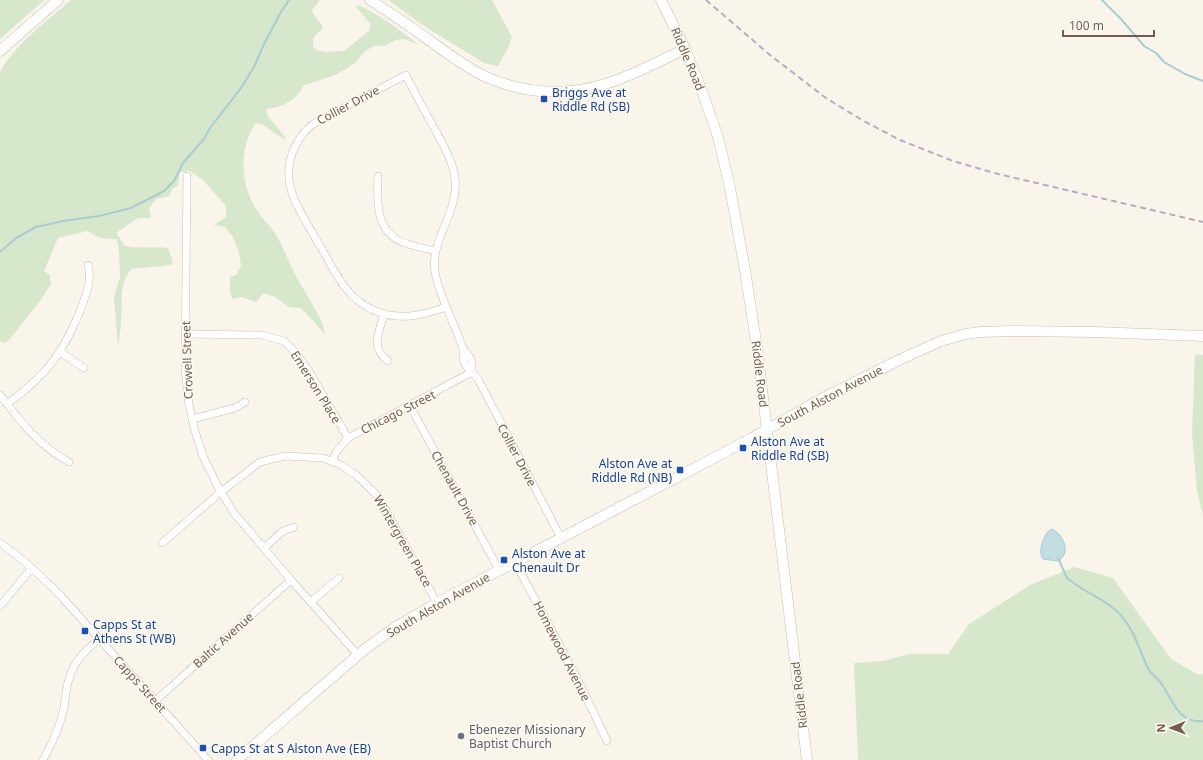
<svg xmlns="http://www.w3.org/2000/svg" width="1203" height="760" font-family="'Noto Sans',sans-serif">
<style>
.green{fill:#d6e7cb}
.water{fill:#c1dde2;stroke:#a9ccd3}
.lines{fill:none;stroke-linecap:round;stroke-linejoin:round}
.stream{stroke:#a9ccd3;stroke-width:2}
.street-casing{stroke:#ccbdb2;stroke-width:8}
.secondary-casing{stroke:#cebdb0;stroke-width:11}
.street{stroke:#fff;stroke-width:7}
.secondary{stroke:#fff;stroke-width:10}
.rail{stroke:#b8aac4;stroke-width:2;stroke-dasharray:6 4;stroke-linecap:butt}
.transit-dot{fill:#1a4fb4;stroke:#fdf9f1;stroke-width:1.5}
.worship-dot{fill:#6b7280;stroke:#fdf9f1;stroke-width:1.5}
.labels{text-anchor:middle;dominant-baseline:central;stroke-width:3;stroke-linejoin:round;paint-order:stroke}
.street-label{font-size:12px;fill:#735d51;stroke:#fdf9f1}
.transit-label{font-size:12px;fill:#164399;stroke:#fdf9f1;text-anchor:start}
.worship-label{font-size:12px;fill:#5b616d;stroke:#fdf9f1;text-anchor:start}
</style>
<rect width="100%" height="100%" fill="#faf5eb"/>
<g class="green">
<polygon points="0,0 44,0 0,39"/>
<path d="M71,0h249l-8,10c2,8 10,12 11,19l-7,5 -3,5v7l3,4 9,2 19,-1 25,-20 2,-6 -16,-20c16,3 49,28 63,39l-15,-5 -7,1 -11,6h-11l-9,5 -9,11 -10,7 -13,7 -29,9c-8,16 -21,22 -38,24l1,6 19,23 -2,1 -23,-15 -5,-1c-17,23 -16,59 -1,84 6,11 17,20 23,31 6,12 11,24 17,36 9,17 20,33 28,51l2,9 -24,-26 -12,-1 -14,-10 -11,-4 -8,9 -14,-5 -9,2 -3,-6v-16l6,-2 5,-9 -2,-13 -6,-16 -8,-10 -11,-2 12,-8v-11l-23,-26 -13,-9 -10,1 -2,13 -6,4 -3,7 -13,3 -7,9 2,10h-13l-22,15 9,13c14,3 29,0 43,2l4,11v5l-7,2 -34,3c-13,18 -8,32 -10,52 0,8 -2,17 -3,25l-4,-49 6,-20 -1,-26 -2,-12 -17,-1 -13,-7 -29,7 -14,33 6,4 1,9 -11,17 -31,39 -5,3 -3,-1 -1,-1v-269c14,-27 48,-52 71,-72z"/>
<polygon points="388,0 492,0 512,37 508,48 498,66 484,63 424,26"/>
<polygon points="1195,354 1203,355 1203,515 1197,491 1192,433"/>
<polygon points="1074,567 1113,578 1171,659 1197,674 1203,674 1203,760 858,760 854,663 883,661 909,654 948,654 969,624 1030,585"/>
</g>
<path class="water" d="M1051,529c13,4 21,26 6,32l-14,-2c-6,-8 1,-25 8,-30z"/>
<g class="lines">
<g class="stream">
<polyline points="1102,0 1121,19 1144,46 1156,53 1164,62 1185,74 1203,81"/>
<polyline points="0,252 16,238 36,227 63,221 99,216 131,208 164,191 174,181 183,163 204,139 210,128 241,88 254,67 264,44 281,12 289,0"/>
<path d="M1058,558l9,20 4,3c16,13 39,20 52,37 13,15 17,35 26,52 3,5 9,8 12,13 12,17 17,41 42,38"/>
</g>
<defs>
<g id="street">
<polyline points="187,176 185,368 189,405 195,431 203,456 217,485 234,513 291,580 358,655"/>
<path d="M378,176c-1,27 -3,59 30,68 9,3 18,5 28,7"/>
<path d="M446,307c-25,9 -48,14 -73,3 -9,-4 -18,-11 -24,-18 -11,-12 -18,-27 -26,-41 -10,-18 -33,-52 -34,-71 -2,-24 9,-47 29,-59l88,-46c8,17 17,33 26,49 11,21 26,43 23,68 -3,29 -27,54 -19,85 4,17 12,34 19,51 3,6 5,14 8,20 7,11 10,9 9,24"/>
<path d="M384,314c-5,18 -14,34 4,47"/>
<polyline points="185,334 262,335 284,341 297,354 309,371 348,438"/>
<path d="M463,348c-1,20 4,17 15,31l83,159"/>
<polyline points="60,352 84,368"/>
<path d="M0,395c20,26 39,51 69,67"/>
<path d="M7,404c39,-28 58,-53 75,-98 5,-14 10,-27 6,-41"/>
<polyline points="410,406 499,570"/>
<polyline points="192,419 235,408 245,402"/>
<polyline points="332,461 337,451 348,438 472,372"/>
<path d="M0,543c22,15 42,34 61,53l147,164"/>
<polyline points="162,543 221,492 260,462 285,456 323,458 339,464 356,475 378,496 437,603"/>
<polyline points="264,548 283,531 294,527"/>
<polyline points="515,562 576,676 607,741"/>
<polyline points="311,602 339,578"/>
<polyline points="0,606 32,568"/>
<polyline points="155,701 291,580"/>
<path d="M43,760c9,-16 17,-33 21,-52 2,-16 3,-30 12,-45 5,-9 15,-17 23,-24"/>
</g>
<g id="secondary">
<path d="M370,0c24,15 47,31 70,48 14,10 28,20 44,28 37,17 81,21 121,8 27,-8 54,-23 80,-35"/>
<polyline points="661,0 685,49 702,91 718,137 730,188 745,270 757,348 807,760"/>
<polyline points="0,51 58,0"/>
<polyline points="237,760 365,649 397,626 437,603 750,439 823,398 901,359 941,341 966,334 980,332 1013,331 1094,332 1203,336"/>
</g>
</defs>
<use href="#street" class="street-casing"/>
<use href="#secondary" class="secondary-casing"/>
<use href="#street" class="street"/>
<use href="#secondary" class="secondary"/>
<polyline class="rail" points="706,0 770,55 826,98 862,120 900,140 953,161 998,174 1203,222"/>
</g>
<g class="transit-dot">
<rect x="540" y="95" width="8" height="8" rx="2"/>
<rect x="739" y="444" width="8" height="8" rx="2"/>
<rect x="676" y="466" width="8" height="8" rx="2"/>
<rect x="500" y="556" width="8" height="8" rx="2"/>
<rect x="81" y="627" width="8" height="8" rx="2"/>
<rect x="199" y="744" width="8" height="8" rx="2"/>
</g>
<circle class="worship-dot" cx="461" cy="736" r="4"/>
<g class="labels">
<g class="street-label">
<text transform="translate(688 59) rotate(67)">Riddle Road</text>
<text transform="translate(348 105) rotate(-28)">Collier Drive</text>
<text transform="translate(187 360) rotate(-92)">Crowell Street</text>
<text transform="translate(760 374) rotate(83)">Riddle Road</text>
<text transform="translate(316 387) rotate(58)">Emerson Place</text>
<text transform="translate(830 396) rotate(-28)">South Alston Avenue</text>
<text transform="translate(398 412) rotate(-27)">Chicago Street</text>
<text transform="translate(517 455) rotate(62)">Collier Drive</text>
<text transform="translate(455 488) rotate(61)">Chenault Drive</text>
<text transform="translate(403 541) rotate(60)">Wintergreen Place</text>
<text transform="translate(438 605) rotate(-30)">South Alston Avenue</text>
<text transform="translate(223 640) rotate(-42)">Baltic Avenue</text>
<text transform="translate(562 651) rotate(63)">Homewood Avenue</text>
<text transform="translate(140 684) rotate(48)">Capps Street</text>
<text transform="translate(799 695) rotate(-97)">Riddle Road</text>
</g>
<g class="transit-label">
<text x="552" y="92">Briggs Ave at<tspan x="552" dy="14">Riddle Rd (SB)</tspan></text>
<text x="751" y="441">Alston Ave at<tspan x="751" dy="14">Riddle Rd (SB)</tspan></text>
<text x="672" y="463" text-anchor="end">Alston Ave at<tspan x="672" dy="14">Riddle Rd (NB)</tspan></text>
<text x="512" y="553">Alston Ave at<tspan x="512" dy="14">Chenault Dr</tspan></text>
<text x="93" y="624">Capps St at<tspan x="93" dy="14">Athens St (WB)</tspan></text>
<text x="211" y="748">Capps St at S Alston Ave (EB)</text>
</g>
<g class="worship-label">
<text x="469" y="729">Ebenezer Missionary<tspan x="469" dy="14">Baptist Church</tspan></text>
</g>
</g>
<g transform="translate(1171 728) rotate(269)" stroke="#fdf9f1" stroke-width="3" paint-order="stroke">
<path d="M0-3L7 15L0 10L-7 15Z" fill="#735d51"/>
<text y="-6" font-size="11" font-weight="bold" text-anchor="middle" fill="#735d51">N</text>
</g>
<path d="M1063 30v6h91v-6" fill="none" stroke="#735d51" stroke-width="2"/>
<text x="1069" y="30" font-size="12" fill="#735d51" stroke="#fdf9f1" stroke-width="3" paint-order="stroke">100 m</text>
</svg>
